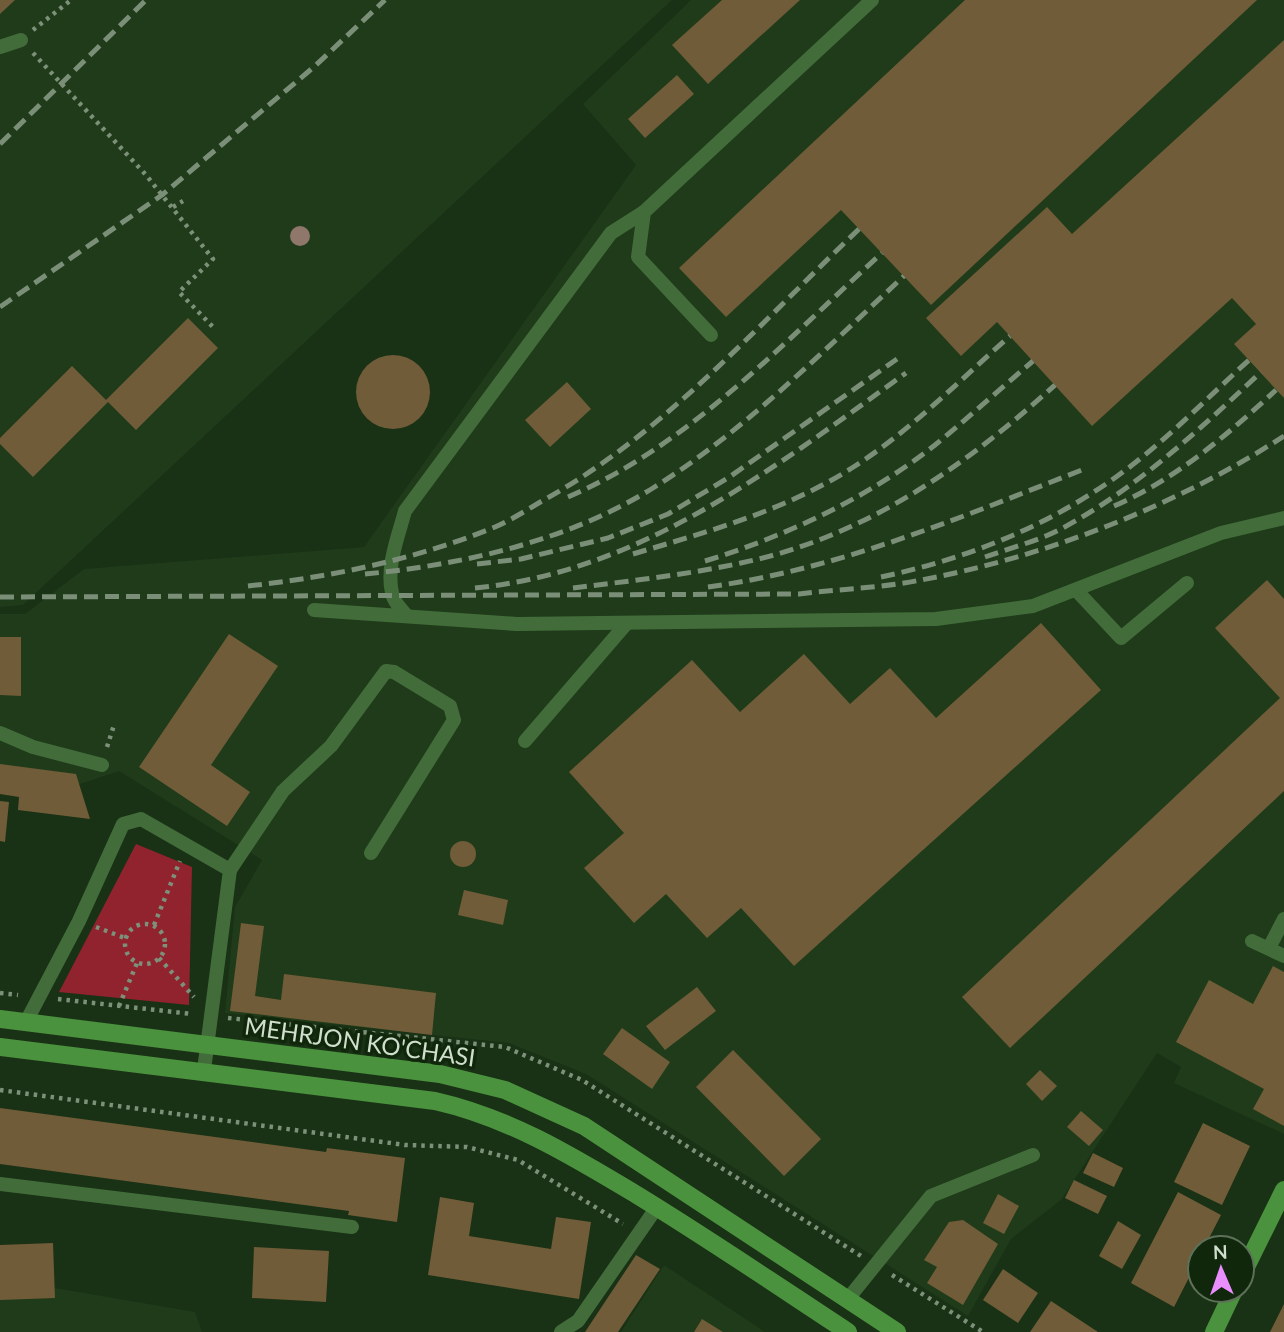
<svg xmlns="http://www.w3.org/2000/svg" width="1284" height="1332" font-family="Lato,sans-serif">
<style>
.built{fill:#1f3b1a}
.forest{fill:#91232e}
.building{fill:#705c38}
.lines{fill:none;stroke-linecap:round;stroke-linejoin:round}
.path{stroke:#7d9079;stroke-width:4.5;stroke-dasharray:3.5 5;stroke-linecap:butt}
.lane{stroke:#426d3a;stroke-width:14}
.secondary{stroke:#4b923e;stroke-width:18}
.rail{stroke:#7b8f78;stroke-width:5;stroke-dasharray:14 7;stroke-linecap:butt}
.tree{fill:#8f786b}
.labels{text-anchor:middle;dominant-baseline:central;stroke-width:7;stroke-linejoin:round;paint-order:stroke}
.street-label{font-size:24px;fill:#d0dfcd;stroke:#10270b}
</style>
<rect width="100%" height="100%" fill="#193115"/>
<g class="built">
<polygon points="0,0 672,0 23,605 0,607"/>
<polygon points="691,0 1284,0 1284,1134 1174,1083 1181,1067 1157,1053 1061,1200 1011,1239 968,1316 586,1074 509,1043 225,1013 235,907 262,860 119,771 80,784 0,782 0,614 25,614 84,569 364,547 636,165 583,104"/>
<polygon points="0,1245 55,1288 195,1312 202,1332 0,1332"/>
<polygon points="664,1265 765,1332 621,1332"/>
</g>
<polygon class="forest" points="136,844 192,867 189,1005 59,992"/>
<g class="building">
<polygon points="0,0 15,0 0,14"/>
<polygon points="722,0 800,0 708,84 672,45"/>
<polygon points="965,0 1257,0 931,305 841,210 726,317 679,268"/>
<polygon points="1284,40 1284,398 1234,344 1256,324 1232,298 1092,426 997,322 961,356 926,318 1047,207 1072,234"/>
<polygon points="677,75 694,94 645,138 628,119"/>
<polygon points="188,318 218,348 136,430 108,402 33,477 0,444 0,438 72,366 106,400"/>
<circle cx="393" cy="392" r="37"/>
<polygon points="567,382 591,409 550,447 525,420"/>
<polygon points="1267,580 1284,599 1284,791 1010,1048 962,997 1280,698 1215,628"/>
<polygon points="1041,623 1101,690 794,966 741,908 707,938 666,894 634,923 584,868 624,833 569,772 692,660 740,712 804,654 850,704 890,668 936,718"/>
<polygon points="229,634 278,666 211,765 250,792 227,826 139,767"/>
<polygon points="0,637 21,637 21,696 0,695"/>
<polygon points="0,764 76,774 90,819 18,810 19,797 0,794"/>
<polygon points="0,801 9,802 5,842 0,841"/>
<circle cx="463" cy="854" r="13"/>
<polygon points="464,890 508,900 503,925 458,915"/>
<polygon points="241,923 264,926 255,996 281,1000 284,974 436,993 432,1035 230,1011"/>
<polygon points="1273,966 1284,972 1284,1126 1253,1109 1264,1089 1176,1042 1209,980 1253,1004"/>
<polygon points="697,987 716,1011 665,1050 646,1026"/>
<polygon points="622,1028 670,1062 652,1089 603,1054"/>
<polygon points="733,1050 821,1139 784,1176 696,1087"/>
<polygon points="1040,1070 1057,1086 1042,1101 1026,1084"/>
<polygon points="0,1108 326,1152 327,1148 405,1158 397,1222 348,1215 349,1211 0,1164"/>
<polygon points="1081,1111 1103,1130 1089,1146 1067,1127"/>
<polygon points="1203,1123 1250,1146 1222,1205 1174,1182"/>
<polygon points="1093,1153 1123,1168 1114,1187 1083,1173"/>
<polygon points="1074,1180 1107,1196 1098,1214 1065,1198"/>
<polygon points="1178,1192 1221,1215 1204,1248 1200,1248 1200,1256 1174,1307 1131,1283"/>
<polygon points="998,1194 1019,1206 1004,1234 983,1223"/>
<polygon points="440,1197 474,1203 469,1236 551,1249 556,1217 591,1222 579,1299 428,1275"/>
<polygon points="963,1220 998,1244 963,1305 927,1283 937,1267 924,1260 949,1222"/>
<polygon points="1118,1221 1141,1235 1122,1269 1099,1256"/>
<polygon points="53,1243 55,1298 0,1300 0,1245"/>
<polygon points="254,1247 329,1251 326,1302 252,1298"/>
<polygon points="636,1255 660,1269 618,1332 585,1332"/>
<polygon points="1003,1269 1038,1293 1018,1323 983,1300"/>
<polygon points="1051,1301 1098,1332 1030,1332"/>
<polygon points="1284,1304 1284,1332 1270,1332"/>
<polygon points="702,1319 723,1332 694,1332"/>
</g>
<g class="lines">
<g class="path">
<polyline points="33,30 71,0"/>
<polyline points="33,53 146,175 213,259 179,292 213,327"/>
<polyline points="173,207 183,201"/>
<polyline points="107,747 114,725"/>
<circle cx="145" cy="944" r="20"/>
<polyline points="154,925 180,861"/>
<polyline points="96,927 125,938"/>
<polyline points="159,958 194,997"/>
<polyline points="0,993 18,995"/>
<polyline points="58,999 192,1014"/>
<polyline points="119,1006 137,963"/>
<polyline points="228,1018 505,1047 582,1080 861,1256"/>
<polyline points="0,1090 405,1145 467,1147 518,1160 623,1224"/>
<polyline points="892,1275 983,1332"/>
</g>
<g class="lane">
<polyline points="0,47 21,40"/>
<polyline points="711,335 638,257 644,212 872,0"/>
<polyline points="1076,590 1121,638 1187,583"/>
<polyline points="314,610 517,624 936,619 1033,606 1221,533 1284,518"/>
<path d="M407,616c-5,-6 -14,-15 -15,-23 -6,-27 6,-56 13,-82l206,-278 33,-21"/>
<polyline points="0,733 33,747 102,765"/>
<polyline points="525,741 627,623"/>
<polyline points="230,870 283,791 331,746 386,671 394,672 450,706 454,720 371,853"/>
<polyline points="1252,941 1284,956"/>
<polyline points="1269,948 1284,919"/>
<polyline points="26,1022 79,921 123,824 141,819 230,870 204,1070"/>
<polyline points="0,1184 352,1227"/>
<polyline points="847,1300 931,1196 1033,1155"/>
<polyline points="561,1332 578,1321 657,1207"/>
</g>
<g class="secondary">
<polyline points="0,1019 440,1074 505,1090 584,1126 897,1332"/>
<path d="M0,1047l435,54c75,17 137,55 202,94 72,44 141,91 211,137"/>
<polyline points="1242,1275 1284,1190"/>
<polyline points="1214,1332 1234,1290"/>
</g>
<g class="rail">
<polyline points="0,144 146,0"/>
<polyline points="0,307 162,195 315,66 385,0"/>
<path d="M568,497c122,-52 218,-157 314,-244"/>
<path d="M1114,506c62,-27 112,-70 162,-116"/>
<path d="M633,554c77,-23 154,-44 222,-88 56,-36 105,-86 155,-130"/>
<path d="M985,557c25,-9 53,-16 76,-28 76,-41 137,-98 200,-157"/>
<path d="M705,561c81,-25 163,-63 230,-116 33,-27 65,-56 98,-84"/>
<polyline points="477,564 521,559 608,538 668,514 728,478 897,359"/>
<path d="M365,574c97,-9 203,-33 288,-86 93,-58 171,-138 251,-212"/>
<path d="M881,577c85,-18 165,-50 235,-100 48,-34 90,-78 133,-117"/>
<path d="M248,586c84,-9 169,-27 247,-59 16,-7 32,-17 47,-26 122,-67 217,-177 317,-272"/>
<path d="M708,587c133,-18 255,-71 379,-119"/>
<path d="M475,588c166,-16 300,-121 431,-215"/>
<path d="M573,588c56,-7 113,-13 168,-25 122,-25 223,-96 314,-178"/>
<path d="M0,597l799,-3c40,-5 82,-6 122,-14 124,-23 257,-75 363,-144"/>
</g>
</g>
<circle class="tree" cx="300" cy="236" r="10"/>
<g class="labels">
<g class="street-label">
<text transform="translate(360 1041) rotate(8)">MEHRJON KO'CHASI</text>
</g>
</g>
<g transform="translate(1221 1269) rotate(358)"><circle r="33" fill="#10270b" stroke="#5d7159" stroke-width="2"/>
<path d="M0-5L12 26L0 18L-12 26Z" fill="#ea8dfd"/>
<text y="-10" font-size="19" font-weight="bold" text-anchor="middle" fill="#d0dfcd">N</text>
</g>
</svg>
